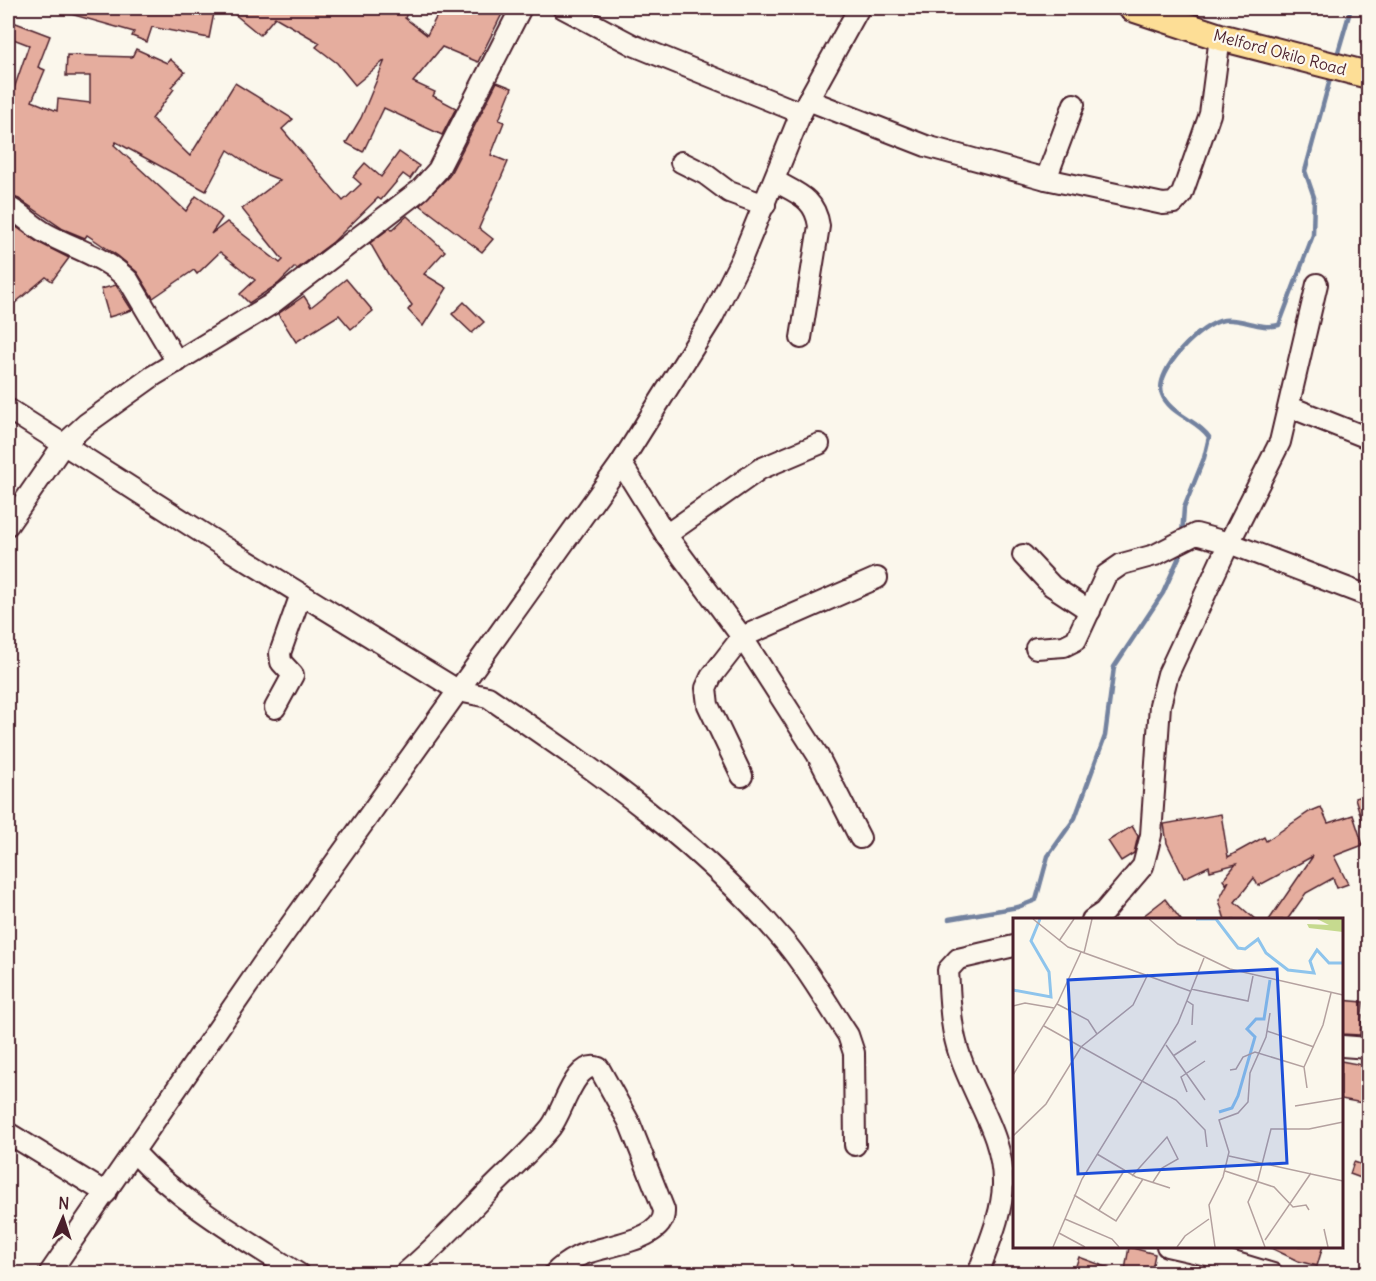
<svg xmlns="http://www.w3.org/2000/svg" width="1376" height="1281" font-family="Delius,sans-serif">
<style>
.lines{fill:none;stroke-linecap:round;stroke-linejoin:round}
.stream{stroke:#73829f;stroke-width:4.5}
.building{fill:#e5ad9e;stroke:#4a1f2b;stroke-width:1.5;fill-rule:evenodd}
.minor-casing{stroke:#4a1f2b;stroke-width:24}
.major-casing{stroke:#4a1f2b;stroke-width:30}
.minor{stroke:#fbf7ec;stroke-width:20}
.major{stroke:#fdde96;stroke-width:26}
.labels{text-anchor:middle;dominant-baseline:central;stroke-width:4.5;stroke-linejoin:round;paint-order:stroke}
.street-label{font-size:16px;fill:#4a1f2b;stroke:#fbf7ec}
.inset-river{fill:none;stroke:#8ec4ec;stroke-width:3}
.inset-road{fill:none;stroke:#b4a19f;stroke-width:1.5}
.view{fill:#1d4ed8;fill-opacity:0.15;stroke:#1d4ed8;stroke-width:3}
.inset-edge{fill:none;stroke:#4a1f2b;stroke-width:3}
</style>
<rect width="100%" height="100%" fill="#fbf7ec"/>
<filter id="ink" filterUnits="userSpaceOnUse"><feTurbulence type="fractalNoise" baseFrequency=".0167" numOctaves="2"/><feDisplacementMap in="SourceGraphic" scale="12" xChannelSelector="R" yChannelSelector="G"/><feConvolveMatrix kernelMatrix="1 2 1 2 8 2 1 2 1" color-interpolation-filters="sRGB"/></filter>
<g filter="url(#ink)">
<g class="lines">
<g class="stream">
<polyline points="1336,59 1351,8"/>
<path d="M1182,535l2,-27 20,-50 5,-21c-11,-17 -40,-23 -47,-43 -8,-24 40,-71 62,-74 19,-2 36,10 55,5l34,-90 1,-38 -9,-26 27,-99"/>
<polyline points="949,919 1018,907 1036,900 1048,856 1075,818 1105,736 1114,667 1163,593 1180,555 1181,547"/>
</g>
</g>
<g class="building">
<polygon points="60,8 215,8 209,38 152,27 147,42 132,36 134,32 60,11"/>
<polygon points="227,8 409,8 405,18 427,35 441,8 505,8 478,62 442,47 413,82 435,92 433,96 456,108 442,135 384,108 363,152 346,143 361,118 385,60 355,85 337,63 316,47 320,43 275,17 260,35"/>
<path d="M8,20l42,16 -12,31 7,3 -13,31 25,10 1,-12 32,4v-27h-24l1,-21 65,2 4,-8 31,14 3,-4 15,13 -14,15 3,2 -22,30 38,37 45,-73 58,36 -11,10 61,72 18,-17 -8,-7 12,-14 16,14 18,-25 20,14 -9,13 -7,-5 -22,26 -3,-2 -45,44 -36,27 -2,-2 -17,17 -29,19 -9,-9 15,-14 -35,-28 -23,22 -3,-4 -41,28 -16,-26 -19,-16 -31,-21 -2,3 -22,-9 -44,-30 -11,-4v-89l21,-61 -21,-8zM116,142l90,49 22,-41 32,22 20,8 -38,29 41,51 -3,3 -53,-41 -16,12 11,-16 -14,-14 -12,-8 -10,15 -72,-66z"/>
<polygon points="497,82 512,88 499,120 504,122 491,155 508,162 479,228 493,239 482,252 420,205 449,176"/>
<polygon points="407,216 445,251 424,274 447,288 423,326 408,310 412,305 388,274 370,243 390,228 392,230"/>
<polygon points="8,221 36,241 69,258 52,281 46,277 8,309"/>
<polygon points="346,279 373,311 351,329 339,315 296,342 278,314 304,296 311,307"/>
<polygon points="116,285 132,310 109,317 101,289"/>
<polygon points="464,302 484,322 472,333 452,314"/>
<polygon points="1368,794 1368,832 1366,833 1355,798"/>
<polygon points="1321,807 1328,823 1353,815 1363,845 1334,856 1348,884 1337,888 1333,878 1306,893 1287,920 1269,920 1313,856 1258,886 1254,878 1235,902 1256,920 1225,920 1219,900 1229,881 1226,884 1223,880 1236,864 1210,871 1209,866 1184,878 1167,843 1164,824 1221,814 1228,857 1264,837 1266,841 1309,812"/>
<polygon points="1132,826 1138,836 1134,853 1121,861 1108,841"/>
<polygon points="1165,899 1181,920 1138,920"/>
<polygon points="1341,1000 1363,1002 1360,1035 1341,1034"/>
<polygon points="1341,1061 1368,1066 1368,1104 1341,1099"/>
<polygon points="1354,1162 1366,1166 1361,1178 1350,1174"/>
<polygon points="1267,1246 1323,1246 1317,1266 1298,1261"/>
<polygon points="1129,1247 1155,1254 1151,1274 1125,1270"/>
<polygon points="1079,1257 1120,1272 1120,1274 1073,1274"/>
</g>
<g class="lines">
<defs>
<g id="minor">
<polyline points="563,8 633,45 801,113"/>
<polyline points="808,100 926,146 1046,179 1163,204 1174,203 1182,194 1210,114 1220,37"/>
<polyline points="681,162 705,174 729,192 765,205"/>
<polyline points="1046,179 1074,104"/>
<path d="M775,181c23,13 40,17 44,45l-18,112"/>
<path d="M8,207c14,7 24,19 39,27 28,15 59,23 82,47l48,81"/>
<polyline points="1290,407 1368,438"/>
<path d="M8,409l210,134 241,148 29,6c108,74 210,143 296,244 24,28 43,63 64,94l6,18 1,92"/>
<polyline points="621,463 666,535 742,637 817,754 860,838"/>
<polyline points="8,525 63,445 86,424 153,376 270,305 420,190 438,170 521,8"/>
<polyline points="666,535 760,469 819,444"/>
<polyline points="1023,555 1052,586 1090,611"/>
<polyline points="1036,648 1064,646 1076,640 1106,575 1122,564 1155,555 1196,534 1229,543 1368,596"/>
<polyline points="275,708 293,675 281,662 280,653 301,594"/>
<polyline points="742,776 708,705 706,688 711,677 742,637 877,578"/>
<polyline points="1092,920 1104,912 1143,866 1151,835 1160,705 1168,674 1229,543 1280,442 1317,284"/>
<polyline points="1342,1046 1368,1048"/>
<polyline points="8,1133 106,1193"/>
<path d="M134,1152c47,51 107,85 165,122"/>
<polyline points="1167,1246 1220,1258 1273,1274"/>
<polyline points="49,1274 264,962 621,463 712,318 741,260 801,113 859,8"/>
<path d="M404,1274c29,-24 54,-51 80,-78 22,-23 47,-44 67,-69 13,-17 24,-68 48,-59l30,54 35,88c2,33 -66,35 -87,47 -8,4 -17,10 -23,17"/>
<path d="M978,1274c10,-29 24,-59 25,-89 1,-48 -28,-85 -43,-129 -10,-28 -10,-57 -12,-86l10,-11 56,-13"/>
</g>
<polyline id="major" points="1132,8 1220,37 1368,75"/>
</defs>
<use href="#minor" class="minor-casing"/>
<use href="#major" class="major-casing"/>
<use href="#minor" class="minor"/>
<use href="#major" class="major"/>
</g>
</g>
<g class="labels">
<g class="street-label">
<text transform="translate(1280 52) rotate(15)">Melford Okilo Road</text>
</g>
</g>
<g transform="translate(1013 918)">
<rect width="330" height="330" fill="#fbf7ec"/>
<path d="M304,1h26v13l-34,-4 -2,-4 22,1z" fill="#c6da8f"/>
<path class="inset-river" d="M183,1h20l22,29 7,1 13,-10 8,14 22,17 26,3 -4,-12 7,-11 12,13h14M0,72l38,7 -2,-25 -18,-31 9,-22M206,194l13,-4 6,-12 17,-59 -8,-8 9,-10h8l6,-39"/>
<path class="inset-road" d="M20,1l35,28 122,44M136,1l29,25 52,25 113,26M46,23l15,-22M71,35l8,-34M178,71l57,12 5,-25M174,83l6,4 -1,20M44,86l31,16 9,14M0,88l12,-3 29,5M31,108l132,74 29,30 2,17M254,113l47,16M153,127l39,55M160,138l23,-15M291,149l19,-42 8,-32M217,152l6,-1 7,-12 12,-5 49,15 3,21M0,157l45,-73 23,-50M174,174l-6,-15 24,-16M282,188l48,-8M0,218l33,-32 35,-57 52,-42 15,-31M84,236l39,23 34,11M216,238l114,25M212,253l49,16 19,20 13,-2 3,5M119,258l35,-39 11,22 -16,9 -9,14M61,277l42,26 27,-42M86,292l25,-39M52,301l47,20 7,8M311,311l4,18M46,315l26,14M252,322l46,-67M40,329l29,-68 96,-156 26,-65M164,329l8,-11 24,-17M202,329l-6,-42 14,-28 6,-25 -10,-32 19,-7 10,-11 2,-29 16,-36 4,-24M252,329l-17,-45 10,-22 13,-51h38l34,-7"/>
<path class="view" d="M264,51l10,194 -209,11 -10,-194z"/>
<rect width="330" height="330" class="inset-edge"/>
</g>
<rect width="1376" height="1281" fill="none" stroke="#fbf7ec" stroke-width="30"/>
<rect x="15" y="15" width="1346" height="1251" fill="none" stroke="#4a1f2b" stroke-width="2" filter="url(#ink)"/>
<g transform="translate(63 1218) rotate(3)" stroke="#fbf7ec" stroke-width="4.5" paint-order="stroke">
<path d="M0-4.5L10 22L0 15L-10 22Z" fill="#4a1f2b"/>
<text y="-9" font-size="16" font-weight="bold" text-anchor="middle" fill="#4a1f2b">N</text>
</g>
</svg>
